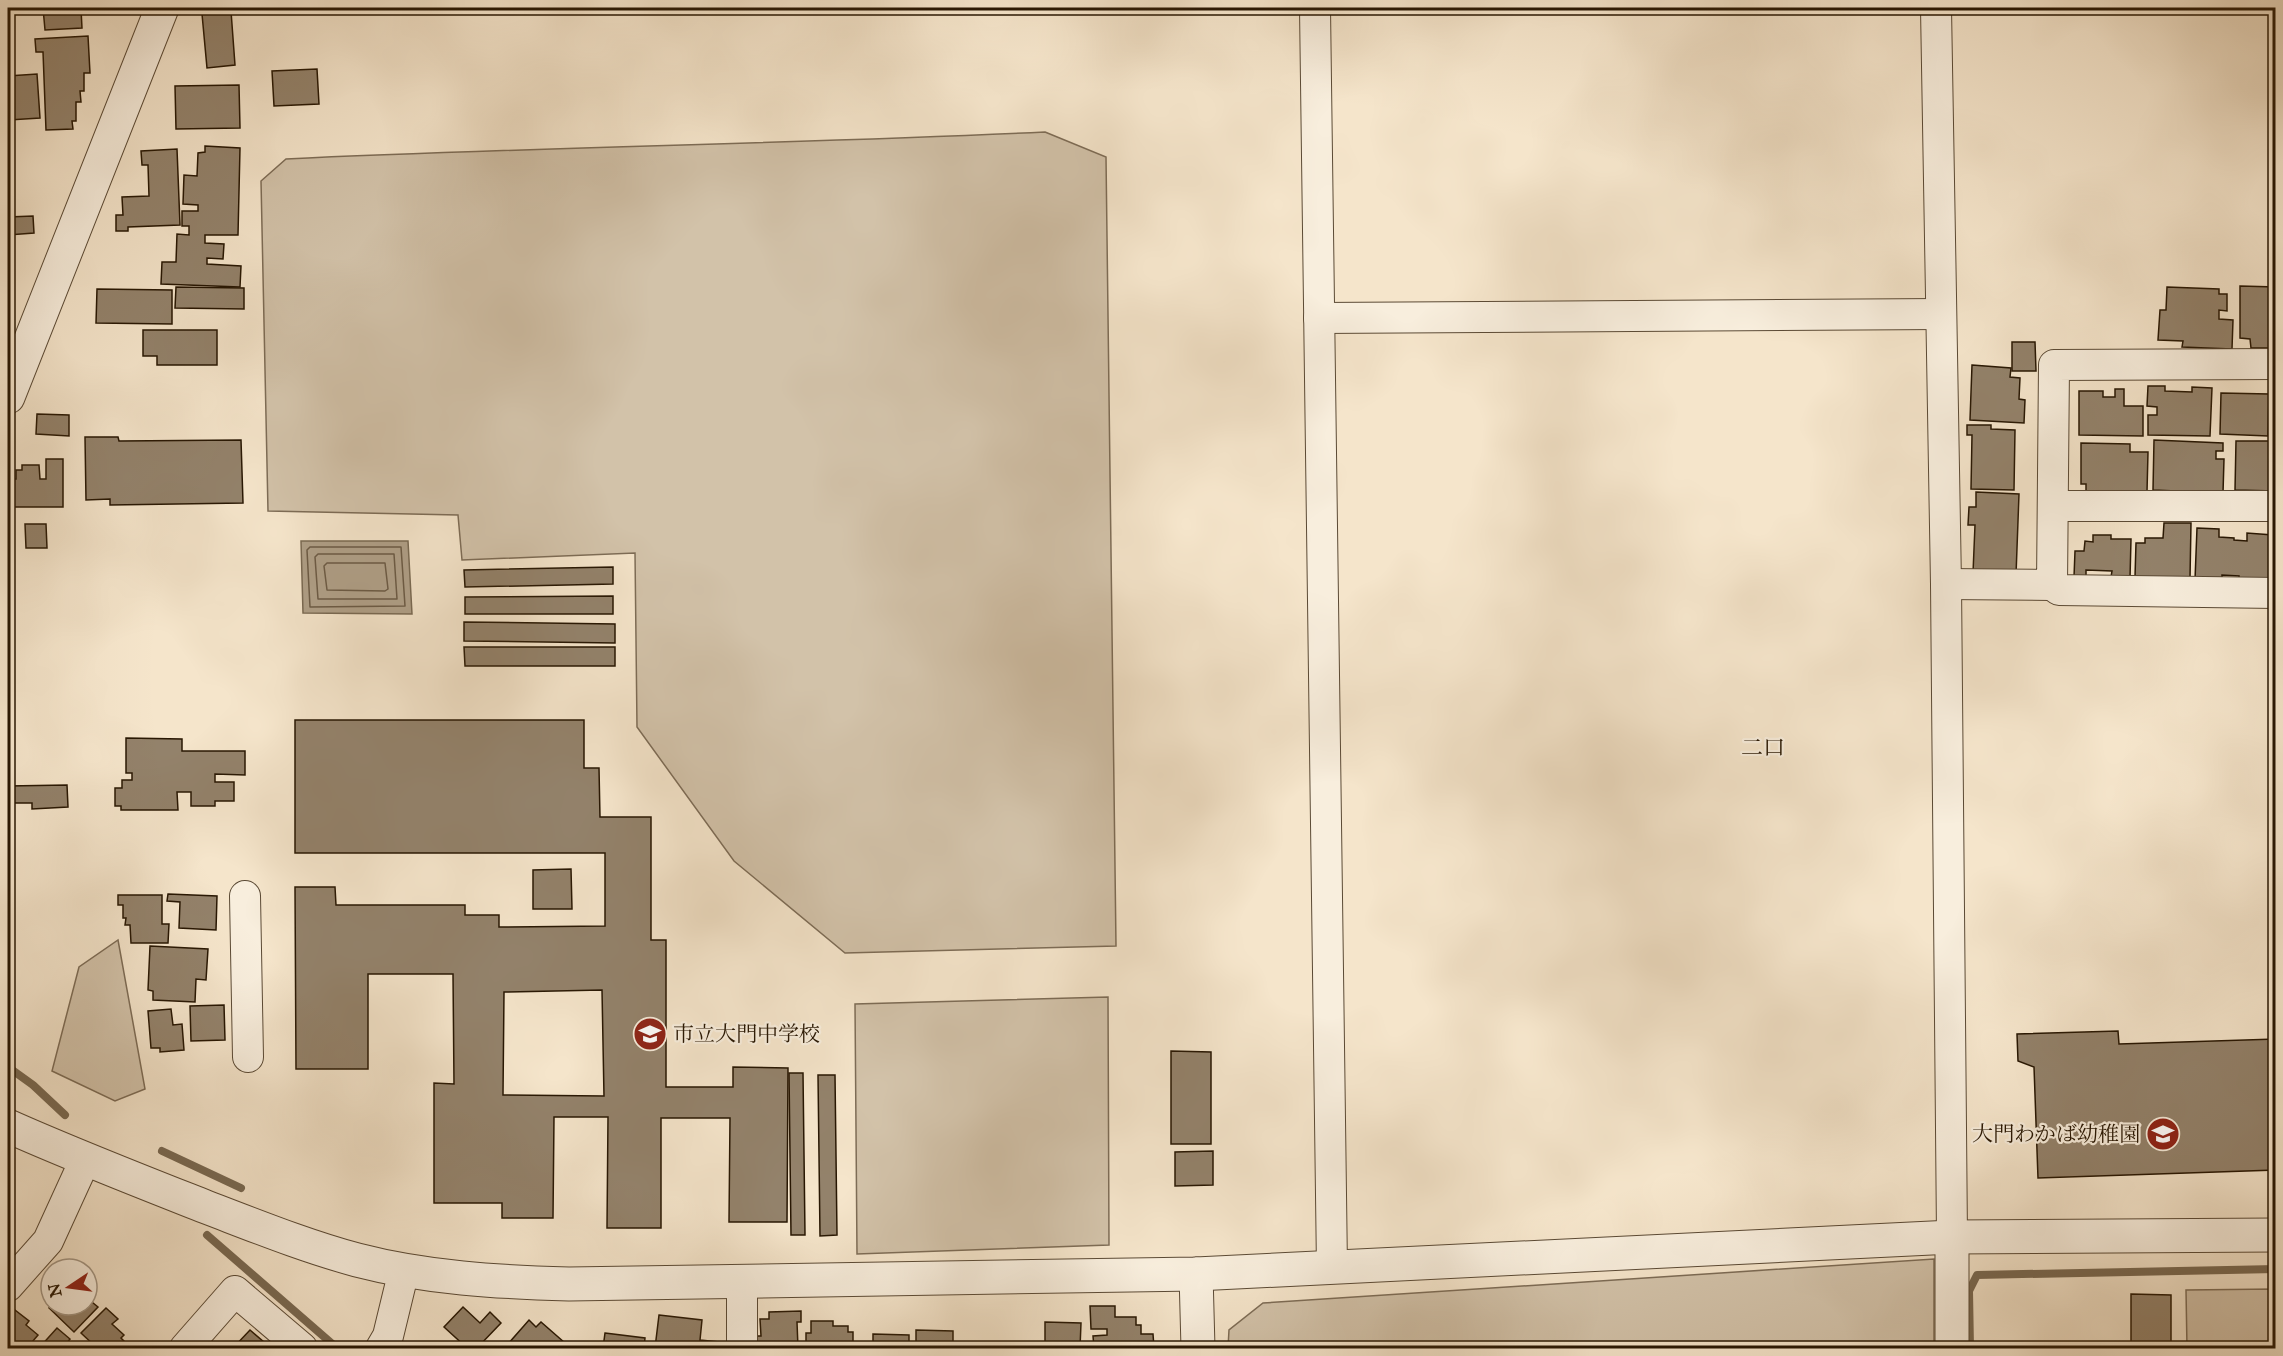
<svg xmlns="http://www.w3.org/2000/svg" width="2283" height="1356" font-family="'IM FELL Great Primer','Noto Serif JP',serif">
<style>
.green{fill:#d2c2a9;stroke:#7d6c56;stroke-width:1.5}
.water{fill:#af9f87;stroke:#796952;stroke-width:1.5}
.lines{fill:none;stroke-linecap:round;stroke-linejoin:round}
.shore{stroke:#6c5b45;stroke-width:1.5}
.stream{stroke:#796952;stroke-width:8}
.building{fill:#93826b;stroke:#281703;stroke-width:1.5;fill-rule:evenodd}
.minor-casing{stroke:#5b4a35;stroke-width:32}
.tertiary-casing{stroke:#5b4a35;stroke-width:35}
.minor{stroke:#f8eedd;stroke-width:30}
.tertiary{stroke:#f8eedd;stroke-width:33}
.labels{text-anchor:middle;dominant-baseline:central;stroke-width:4.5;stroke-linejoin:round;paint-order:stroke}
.poi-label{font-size:21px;fill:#281703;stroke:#f8eedd;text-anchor:start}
.neighbourhood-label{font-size:22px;fill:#281703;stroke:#f8eedd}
</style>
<rect width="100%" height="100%" fill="#f5e5cb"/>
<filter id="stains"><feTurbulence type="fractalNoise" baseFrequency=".00333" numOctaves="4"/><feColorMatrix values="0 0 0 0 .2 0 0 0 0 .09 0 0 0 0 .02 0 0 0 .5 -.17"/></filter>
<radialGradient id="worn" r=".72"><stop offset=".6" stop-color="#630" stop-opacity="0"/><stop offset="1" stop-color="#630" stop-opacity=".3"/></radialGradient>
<g class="green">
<path d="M1045,132l61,25 10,789 -271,7 -111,-92 -97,-134 -2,-174 -173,7 -4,-45 -190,-4 -7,-330 25,-22c253,-12 506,-15 759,-27z"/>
<polygon points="118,940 145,1089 115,1101 52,1071 79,967"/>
<polygon points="1108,997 1109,1245 857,1254 855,1004"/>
<polygon points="1934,1259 1934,1348 1228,1348 1229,1330 1263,1303"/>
<polygon points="2275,1289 2275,1348 2187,1348 2186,1290"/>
</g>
<polygon class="water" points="301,541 408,541 412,614 303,613"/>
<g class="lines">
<g class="shore">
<polygon points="310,547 401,547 405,606 310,607 307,550"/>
<polygon points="318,554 394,554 397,599 318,599 315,557"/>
<polygon points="327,563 385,563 388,589 385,591 327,590 324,566"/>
</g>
<g class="stream">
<polyline points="8,1067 33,1085 65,1115"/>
<polyline points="162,1151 241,1188"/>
<polyline points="207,1235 337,1348"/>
<polyline points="1970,1348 1969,1291 1977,1275 2276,1269"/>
</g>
</g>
<g class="building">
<polygon points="43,8 94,8 81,9 82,28 45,30"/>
<polygon points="231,11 235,65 207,68 202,14"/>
<polygon points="88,36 90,73 84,73 84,91 80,91 81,102 76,102 76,121 72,121 73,129 46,130 43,52 36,52 35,39"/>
<polygon points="317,69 319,104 274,106 272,71"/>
<polygon points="37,74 40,118 9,120 8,76"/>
<polygon points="239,85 240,128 176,129 175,86"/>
<polygon points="205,146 240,148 238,235 205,235 205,243 224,244 223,259 207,258 207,264 241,266 240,287 161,284 162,262 176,262 177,234 189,235 189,226 182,226 182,211 198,211 198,205 183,204 184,175 197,176 198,153 205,152"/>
<polygon points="177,149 180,225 128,227 128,231 116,231 116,215 123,215 122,197 149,196 148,165 142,165 141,151"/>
<polygon points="33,216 34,233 8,235 8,217"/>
<polygon points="2240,286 2276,287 2276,340 2269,340 2269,348 2251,348 2250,339 2240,338"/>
<polygon points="176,287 244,288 244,309 175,308"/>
<polygon points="2167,287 2219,289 2219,294 2227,294 2227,311 2219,310 2219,319 2233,320 2232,349 2182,347 2183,341 2158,340 2160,310 2166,310"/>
<polygon points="97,289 172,290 172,324 96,323"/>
<polygon points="143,330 217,330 217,365 157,365 157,356 143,356"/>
<polygon points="2012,342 2035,342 2036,371 2012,371"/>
<polygon points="1972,365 2011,368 2010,377 2020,378 2019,399 2025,400 2024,423 1970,420"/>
<polygon points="2148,386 2165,386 2165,391 2192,392 2192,387 2212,388 2210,436 2148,435 2148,415 2157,415 2157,407 2147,406"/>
<polygon points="2115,389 2124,389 2124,406 2143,406 2143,436 2079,435 2079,391 2103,391 2103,397 2115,397"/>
<polygon points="2221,393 2269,394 2268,436 2220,434"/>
<polygon points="37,414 69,415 69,436 36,434"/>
<polygon points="1967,425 1991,425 1991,429 2015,430 2014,490 1971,489 1972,435 1967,435"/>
<polygon points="85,437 118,437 119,441 241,440 243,503 110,505 110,499 86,500"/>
<polygon points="2154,440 2223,443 2223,451 2216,451 2216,459 2224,459 2223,493 2153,490"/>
<polygon points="2236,441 2276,441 2276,491 2235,490"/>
<polygon points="2081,443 2130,444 2130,452 2148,452 2147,492 2086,491 2086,484 2081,484"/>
<polygon points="46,459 63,459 63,507 8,507 8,479 16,479 16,470 22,470 22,465 39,465 40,479 46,479"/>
<polygon points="1976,492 2019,494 2016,575 1973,573 1975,525 1968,525 1969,507 1976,507"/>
<polygon points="2164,523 2191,523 2190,578 2135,577 2136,543 2145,543 2145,538 2163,538"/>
<polygon points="25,524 46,524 47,548 26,548"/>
<polygon points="2197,528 2219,529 2219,537 2234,538 2234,540 2247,541 2247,533 2273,535 2272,581 2239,579 2239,576 2222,575 2222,581 2195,580"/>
<polygon points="2093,535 2111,535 2111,539 2131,539 2130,578 2111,577 2112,571 2086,570 2086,578 2074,577 2075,551 2084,551 2085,541 2093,542"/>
<polygon points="613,567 613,584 465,587 464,570"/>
<polygon points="613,596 613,614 465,614 465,597"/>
<polygon points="464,622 615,624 615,643 464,641"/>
<polygon points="464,647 615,647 615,666 465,666"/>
<path d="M295,720h289v48h15l1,49h51v123h15v147h67v-20l55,1 -1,154h-58l1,-104h-69v110h-54l1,-111h-54l-1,101h-51v-15h-68v-120l20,1 -1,-110h-85v95h-72l-1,-182h40l1,18h129v10h34v12l106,-1v-73h-310zM602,990l2,106 -101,-1 1,-103z"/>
<polygon points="126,738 182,739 182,751 245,751 245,775 215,774 215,782 234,782 234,801 215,801 215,806 191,806 191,792 177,792 178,810 121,810 121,806 115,806 115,788 122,788 122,780 132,780 132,773 126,773"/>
<polygon points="67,785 68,807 32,809 32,803 8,803 8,786"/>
<polygon points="571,869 572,909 533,909 533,870"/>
<polygon points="168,894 217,896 216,930 179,928 180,902 167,901"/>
<polygon points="118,895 162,895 162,924 169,924 168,943 131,943 130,925 125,925 126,918 123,918 123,905 118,905"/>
<polygon points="150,946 208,949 206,980 196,979 195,1002 153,1000 153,991 148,990"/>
<polygon points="224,1005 225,1040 191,1041 190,1006"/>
<polygon points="171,1009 173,1025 182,1024 184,1050 160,1052 160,1048 151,1048 148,1011"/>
<polygon points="2118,1031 2119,1044 2276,1039 2276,1170 2038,1178 2034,1067 2018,1061 2017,1034"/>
<polygon points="1171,1051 1211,1052 1211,1144 1171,1144"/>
<polygon points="789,1073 803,1073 805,1235 791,1235"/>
<polygon points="818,1075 835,1075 837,1235 820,1236"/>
<polygon points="1213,1151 1213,1185 1175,1186 1175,1152"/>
<polygon points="2131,1294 2171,1295 2171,1348 2131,1348"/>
<polygon points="87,1298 98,1307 74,1332 49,1308 51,1305 87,1305"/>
<polygon points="1090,1306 1115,1306 1115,1317 1136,1317 1136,1325 1141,1325 1141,1334 1153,1334 1154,1348 1094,1348 1093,1336 1107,1335 1107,1329 1091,1329"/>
<polygon points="463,1307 480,1323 490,1312 501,1323 477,1348 467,1348 444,1327"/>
<polygon points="106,1308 118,1319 112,1324 124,1335 121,1338 129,1346 132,1344 137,1348 97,1348 81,1333"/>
<polygon points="15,1310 29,1321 26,1325 38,1335 27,1348 8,1348 8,1320"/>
<polygon points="801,1311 801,1322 797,1322 798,1348 756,1348 755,1336 761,1336 760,1319 769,1319 769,1312"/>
<polygon points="659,1315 702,1320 700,1340 719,1342 718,1348 655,1348"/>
<polygon points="529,1320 536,1327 541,1322 565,1343 560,1348 514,1348 508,1344"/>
<polygon points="811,1321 833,1321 833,1326 848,1326 848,1332 853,1332 853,1348 806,1348 806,1333 811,1333"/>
<polygon points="1045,1322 1081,1323 1080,1348 1045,1348"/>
<polygon points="57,1328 70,1339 67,1343 73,1348 39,1348"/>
<polygon points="250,1330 271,1348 233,1348"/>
<polygon points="916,1330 953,1331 953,1348 916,1348"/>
<polygon points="605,1333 645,1338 644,1348 603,1348"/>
<polygon points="873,1334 909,1335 909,1348 873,1348"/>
</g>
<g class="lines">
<defs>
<g id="minor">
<polyline points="1315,8 1332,1268"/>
<polyline points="1936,8 1946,584 1952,1237"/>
<polyline points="1319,318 1941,314"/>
<polyline points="2053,506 2276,506"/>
<polyline points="1946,584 2052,585 2054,365 2276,364"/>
<polyline points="2052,585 2059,590 2276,593"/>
<polyline points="245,896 248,1057"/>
<polyline points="742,1283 742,1348"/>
<polyline points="8,1286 48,1241 85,1160"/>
<polyline points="185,1348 235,1291 302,1348"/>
<polyline points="381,1348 388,1336 404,1270"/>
</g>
<g id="tertiary">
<polyline points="8,397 162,8"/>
<path d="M8,1126c65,29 132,55 198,81 50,19 99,39 151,53 69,18 141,22 212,24l627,-10 756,-37 324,-2"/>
<polyline points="1952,1237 1952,1348"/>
<polyline points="1196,1274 1198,1348"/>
</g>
</defs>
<use href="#minor" class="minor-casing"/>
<use href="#tertiary" class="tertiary-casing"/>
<use href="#minor" class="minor"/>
<use href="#tertiary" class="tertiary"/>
</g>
<defs>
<symbol id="school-disc" viewBox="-11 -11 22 22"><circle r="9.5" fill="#8f2418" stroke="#f8eedd"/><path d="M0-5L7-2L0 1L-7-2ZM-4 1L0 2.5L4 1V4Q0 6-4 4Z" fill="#fff"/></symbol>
</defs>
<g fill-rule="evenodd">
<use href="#school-disc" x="631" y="1015" width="38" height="38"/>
<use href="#school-disc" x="2144" y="1115" width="38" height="38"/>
</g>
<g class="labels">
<g class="poi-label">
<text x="673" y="1034">市立大門中学校</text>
<text x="2140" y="1134" text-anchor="end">大門わかば幼稚園</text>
</g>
<g class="neighbourhood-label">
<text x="1763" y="747">二口</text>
</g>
</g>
<rect width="2283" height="1356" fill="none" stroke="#f5e5cb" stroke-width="30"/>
<rect x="9" y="9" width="2265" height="1338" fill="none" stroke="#281703" stroke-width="3"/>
<rect x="15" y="15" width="2253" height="1326" fill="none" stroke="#281703" stroke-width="1.5"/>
<g transform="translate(69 1287) rotate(257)"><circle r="28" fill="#f8eedd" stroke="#a59886" stroke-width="1.5"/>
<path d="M0-4.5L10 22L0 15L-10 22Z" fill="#8f2418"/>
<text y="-9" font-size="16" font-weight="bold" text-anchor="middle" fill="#281703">N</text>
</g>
<rect width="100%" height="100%" filter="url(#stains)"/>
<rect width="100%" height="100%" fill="url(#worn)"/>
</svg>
